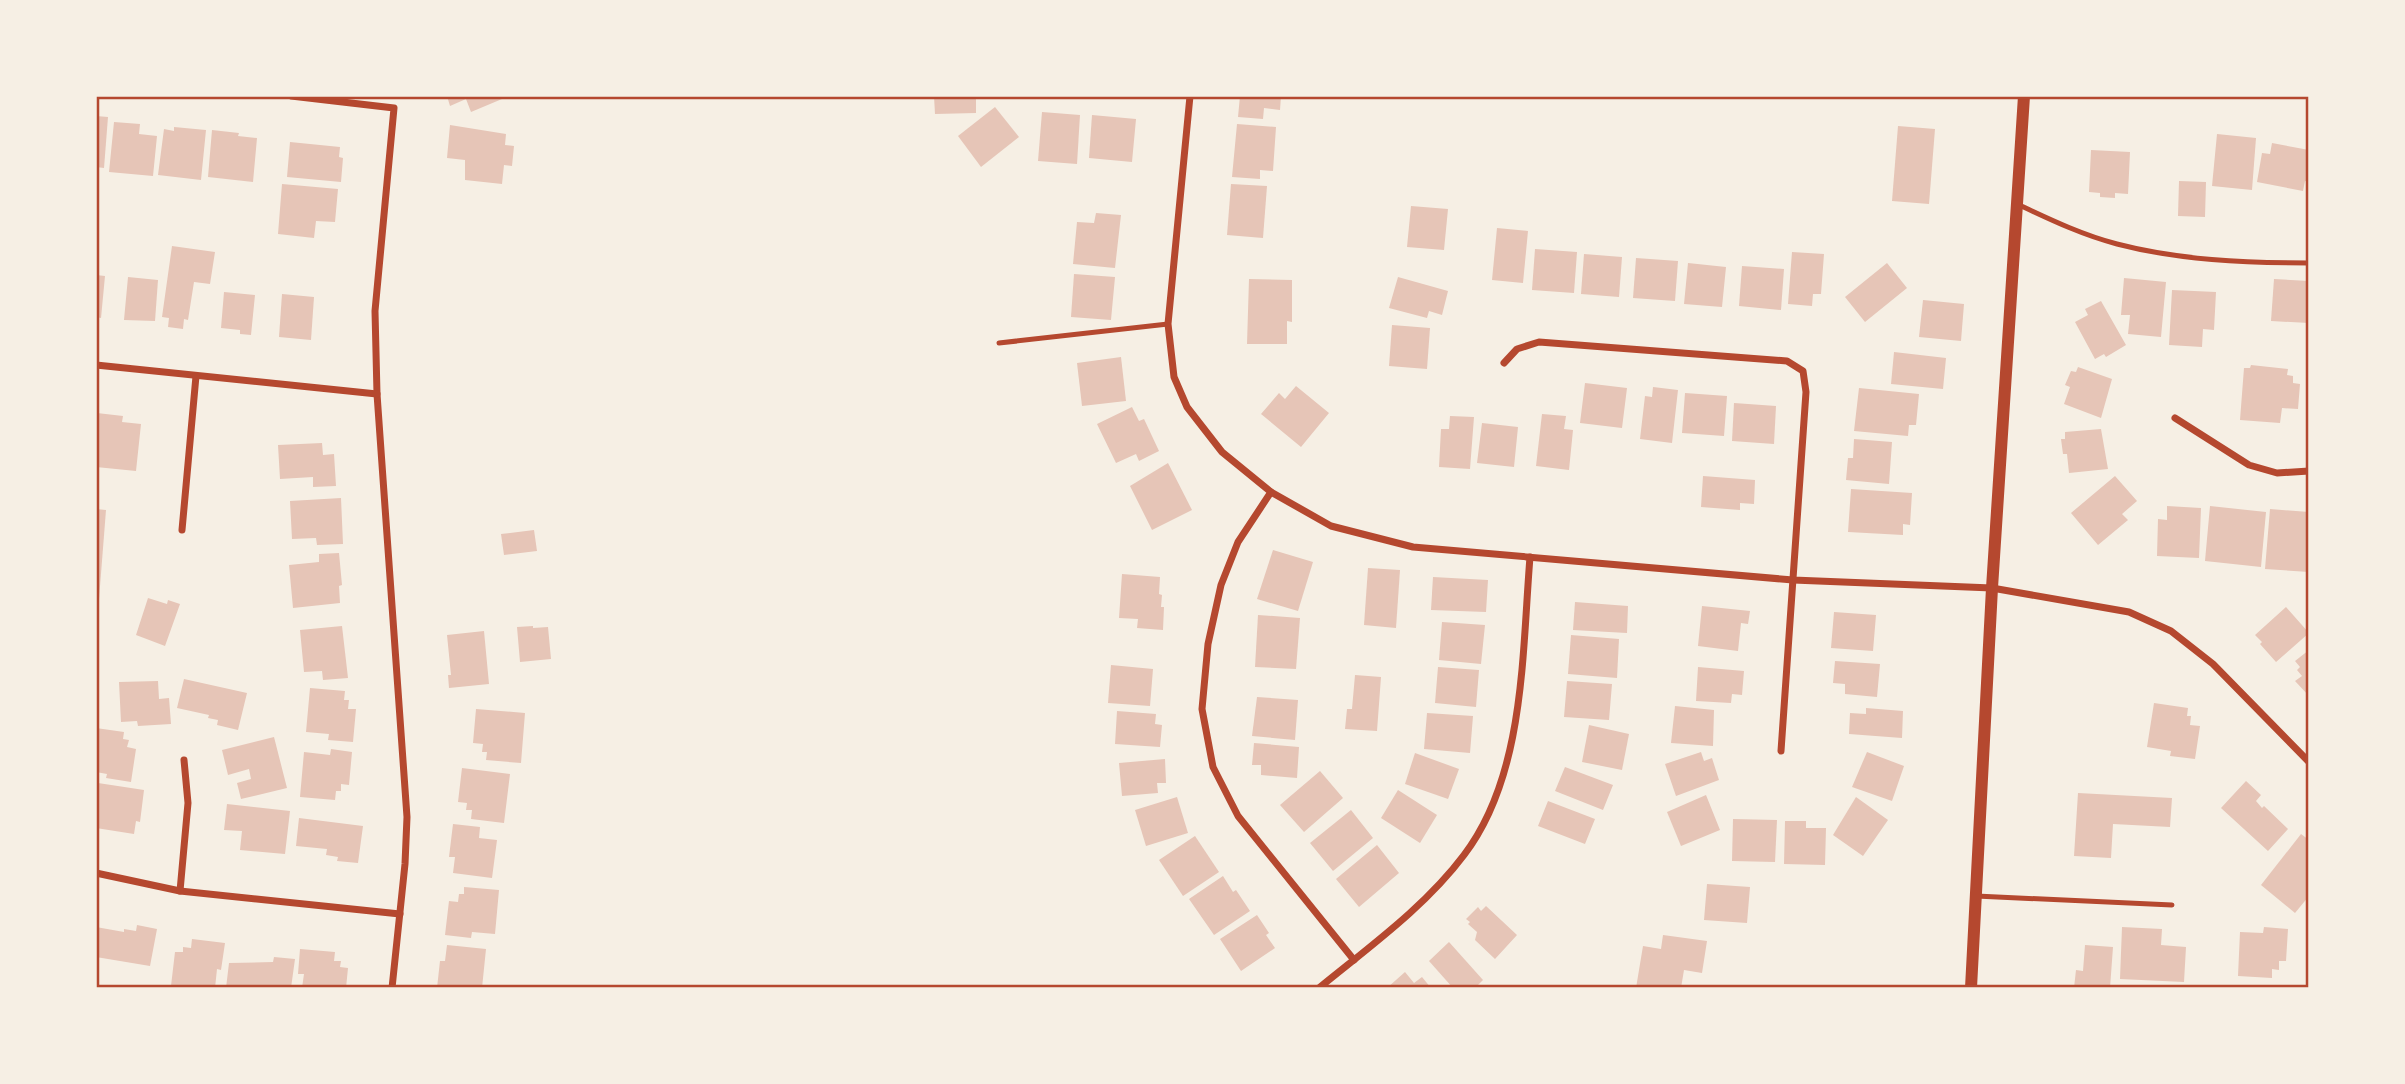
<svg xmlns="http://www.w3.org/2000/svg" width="2405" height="1084" font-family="Rubik,sans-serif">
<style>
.building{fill:#e6c5b7}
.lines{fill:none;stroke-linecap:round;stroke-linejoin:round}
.service{stroke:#b5482f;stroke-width:5}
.minor{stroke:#b5482f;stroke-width:7}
.tertiary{stroke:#b5482f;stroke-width:12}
.neatline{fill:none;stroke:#b5482f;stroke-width:2.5}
</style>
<rect width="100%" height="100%" fill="#f6efe4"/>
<g class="building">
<polygon points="447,96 500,96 502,99 471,112 466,99 450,106"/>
<polygon points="934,96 976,96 976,113 935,114"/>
<polygon points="1240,96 1281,96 1280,110 1264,108 1263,119 1238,117"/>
<polygon points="995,107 1019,137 981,167 958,136"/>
<polygon points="1042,112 1080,115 1077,164 1038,161"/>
<polygon points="1092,115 1136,119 1132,162 1089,158"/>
<polygon points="96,116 108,117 104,168 96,167"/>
<polygon points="114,122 140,124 139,134 157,136 153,176 109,172"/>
<polygon points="1237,124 1276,127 1273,171 1260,170 1260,179 1232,177"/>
<polygon points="450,125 506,134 505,145 514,146 512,166 504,165 502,184 465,180 465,160 447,158"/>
<polygon points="1898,126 1935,129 1929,204 1892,201"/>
<polygon points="174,127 206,130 201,180 158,175 164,129 174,131"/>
<polygon points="212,130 239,133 238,136 257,138 253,182 208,177"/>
<polygon points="2217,134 2256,138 2252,190 2212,186"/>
<polygon points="290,142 340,147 339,157 343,158 341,182 287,177"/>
<polygon points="2272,143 2309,150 2309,182 2305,181 2303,191 2257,182 2262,153 2270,154"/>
<polygon points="2091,150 2130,152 2128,194 2115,193 2115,198 2100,197 2100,193 2089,192"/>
<polygon points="2179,181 2206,182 2205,217 2178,216"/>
<polygon points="282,184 338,189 335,222 316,221 314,238 278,234"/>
<polygon points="1231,184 1267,186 1263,238 1227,235"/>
<polygon points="1411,206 1448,209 1444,250 1407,247"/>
<polygon points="1096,213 1121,215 1115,268 1073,264 1077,222 1094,223"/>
<polygon points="1497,228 1528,231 1523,283 1492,280"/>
<polygon points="172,246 215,252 210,284 194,282 188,320 184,319 183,329 168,327 169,318 162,317"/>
<polygon points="1535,249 1577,252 1574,293 1532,290"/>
<polygon points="1792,252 1824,254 1821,294 1813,294 1812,306 1788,304"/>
<polygon points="1584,254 1622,257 1619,297 1581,294"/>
<polygon points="1636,258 1678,261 1675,301 1633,298"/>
<polygon points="1688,263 1726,267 1722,307 1684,304"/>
<polygon points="1887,263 1907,288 1865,322 1845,297"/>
<polygon points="1742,266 1784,269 1781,310 1739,306"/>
<polygon points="1074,274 1115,277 1111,320 1071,317"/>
<polygon points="96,275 105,276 101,318 96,317"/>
<polygon points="128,277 158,280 155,321 124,320"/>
<polygon points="1398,277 1448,291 1442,315 1429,311 1427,318 1389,308"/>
<polygon points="2124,278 2166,282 2161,337 2128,334 2130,315 2121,315"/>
<polygon points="1249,279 1292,280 1292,322 1287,321 1287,344 1247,344"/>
<polygon points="2274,279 2309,281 2309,323 2271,321"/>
<polygon points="2172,290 2216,292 2214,330 2203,329 2202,347 2169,345"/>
<polygon points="224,292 255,295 251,335 240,334 240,330 221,328"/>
<polygon points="282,294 314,297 311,340 279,337"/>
<polygon points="1923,300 1964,304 1961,341 1919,337"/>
<polygon points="2101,301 2126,345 2106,357 2104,354 2095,359 2075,322 2088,315 2085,309"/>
<polygon points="1392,325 1430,328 1427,369 1389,366"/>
<polygon points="1894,352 1946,358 1943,389 1891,384"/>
<polygon points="1121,357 1126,401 1082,406 1077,363"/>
<polygon points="2251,365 2288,369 2287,375 2293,376 2293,383 2300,384 2298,409 2282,408 2280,423 2240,420 2244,368 2250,368"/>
<polygon points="2078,367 2112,379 2101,418 2064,404 2070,387 2065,385 2071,371 2076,372"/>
<polygon points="1585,383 1627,388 1622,428 1580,423"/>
<polygon points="1296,386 1329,413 1301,447 1261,414 1279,393 1285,399"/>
<polygon points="1653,387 1678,390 1672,443 1640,439 1645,396 1652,397"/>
<polygon points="1859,388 1919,394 1916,425 1909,425 1908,436 1854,431"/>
<polygon points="1685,393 1727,396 1724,436 1682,433"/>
<polygon points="1734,403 1776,406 1774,444 1732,441"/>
<polygon points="1132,407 1139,421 1144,419 1159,451 1139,461 1136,454 1116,463 1097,424"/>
<polygon points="97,413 123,416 122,422 141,424 136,471 96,467"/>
<polygon points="1542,414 1566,416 1564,429 1573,430 1569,470 1536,466"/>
<polygon points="1450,416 1474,417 1470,469 1439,467 1441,429 1449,429"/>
<polygon points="1482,423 1518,427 1514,467 1477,463"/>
<polygon points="2101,429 2108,469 2069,473 2067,454 2063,454 2061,439 2065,439 2065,432"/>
<polygon points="1854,439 1892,442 1889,484 1846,480 1848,458 1853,458"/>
<polygon points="322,443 323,455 334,454 336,486 313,487 313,477 280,479 278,445"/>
<polygon points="1168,463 1192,510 1152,530 1130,486"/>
<polygon points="1703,476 1755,480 1754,504 1740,503 1740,510 1701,507"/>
<polygon points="2115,476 2137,501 2122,514 2128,520 2098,545 2071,513"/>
<polygon points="1851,489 1912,493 1910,525 1903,524 1903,535 1848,532"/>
<polygon points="341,498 343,544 317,545 316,538 292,539 290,501"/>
<polygon points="2167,506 2201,508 2199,558 2157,556 2158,519 2167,520"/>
<polygon points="2210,506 2266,512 2261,567 2205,561"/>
<polygon points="96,509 106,510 99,599 96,599"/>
<polygon points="2270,509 2309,512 2309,572 2265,569"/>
<polygon points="534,530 537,551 504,555 501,534"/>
<polygon points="1273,550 1313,562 1298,611 1257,599"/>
<polygon points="339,553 342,585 339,586 340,603 293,608 289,565 319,562 319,554"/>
<polygon points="1368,568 1400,570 1396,628 1364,625"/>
<polygon points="1122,574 1160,577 1159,594 1162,595 1161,607 1164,607 1163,630 1137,628 1138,619 1119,618"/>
<polygon points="1433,577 1488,580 1486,612 1431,610"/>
<polygon points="148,598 167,604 168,600 180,604 165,646 136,635"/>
<polygon points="1575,602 1628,606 1627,633 1573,630"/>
<polygon points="1702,606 1750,611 1748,624 1741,623 1738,651 1698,646"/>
<polygon points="2286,607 2309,633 2276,662 2260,644 2262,642 2255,635"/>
<polygon points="1834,612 1876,615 1873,651 1831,648"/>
<polygon points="1258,615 1300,618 1296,669 1255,667"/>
<polygon points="1442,622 1485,625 1481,664 1439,660"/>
<polygon points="342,626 348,678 323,680 322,671 304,672 300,630"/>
<polygon points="533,626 533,628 548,627 551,659 520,662 517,627"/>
<polygon points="484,631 489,684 449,688 448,675 451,675 447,635"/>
<polygon points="1571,635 1619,639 1617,678 1568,674"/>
<polygon points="2309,650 2309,696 2295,681 2302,676 2297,670 2300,667 2295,661"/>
<polygon points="1835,661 1880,664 1877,697 1845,694 1845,684 1833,683"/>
<polygon points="1111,665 1153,669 1150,706 1108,703"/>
<polygon points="1438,667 1479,670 1476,707 1435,703"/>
<polygon points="1698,667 1744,671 1742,695 1732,694 1731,703 1696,701"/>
<polygon points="1355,675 1381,677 1377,731 1345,729 1347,709 1352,709"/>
<polygon points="184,679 247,693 238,730 217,725 218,720 208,718 209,715 177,708"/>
<polygon points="158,681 159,699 169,698 171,724 138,726 137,721 121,722 119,682"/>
<polygon points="1567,681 1612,684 1609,720 1564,717"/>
<polygon points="310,688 345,691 344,700 349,700 348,709 356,709 353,742 328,740 329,734 306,732"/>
<polygon points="1257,697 1298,700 1295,740 1252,736"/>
<polygon points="2154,703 2188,708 2187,716 2191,716 2190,725 2200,726 2195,759 2170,756 2171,751 2147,747"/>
<polygon points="1675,706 1714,710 1713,746 1671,743"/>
<polygon points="1866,708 1903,711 1902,738 1849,734 1850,713 1866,714"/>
<polygon points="476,709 525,713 521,763 486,760 487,752 482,752 483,744 473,743"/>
<polygon points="1117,711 1156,714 1155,724 1162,725 1160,747 1115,744"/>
<polygon points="1427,713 1473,716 1470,753 1424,749"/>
<polygon points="1589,725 1629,734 1622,770 1582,762"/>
<polygon points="96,728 124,732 123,739 129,740 127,747 136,749 131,782 106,778 107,774 96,772"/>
<polygon points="274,737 287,788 241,799 237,783 251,779 249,769 228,775 222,750"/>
<polygon points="1254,743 1299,747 1297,778 1261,775 1261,765 1252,765"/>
<polygon points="331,749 352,752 349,785 341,784 341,791 336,791 335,800 300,797 304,752 330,755"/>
<polygon points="1701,752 1704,761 1712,758 1719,780 1676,796 1665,764"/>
<polygon points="1867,752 1904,766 1892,801 1852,787"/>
<polygon points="1415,753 1459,769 1448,799 1405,784"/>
<polygon points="1165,759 1166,783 1157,783 1158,793 1122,796 1119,763"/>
<polygon points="1565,767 1613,785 1603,810 1555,791"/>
<polygon points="462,768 510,774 504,823 471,819 472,810 466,810 467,803 458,802"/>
<polygon points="1320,771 1343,798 1304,832 1280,805"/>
<polygon points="2246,781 2261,795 2256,801 2262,808 2264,806 2288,829 2268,851 2221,808"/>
<polygon points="98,783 144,790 140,822 136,821 134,834 96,828"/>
<polygon points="1398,790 1437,815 1420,843 1381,818"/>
<polygon points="2078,793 2172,798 2170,827 2113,824 2111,858 2074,856"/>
<polygon points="1706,795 1720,830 1681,846 1667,812"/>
<polygon points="1177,797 1188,833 1146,846 1135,810"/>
<polygon points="1856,797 1888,820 1863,856 1833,835"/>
<polygon points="1548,801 1595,819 1585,844 1538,826"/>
<polygon points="227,804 290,811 285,854 240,850 242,831 224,830"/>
<polygon points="1351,810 1373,838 1333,871 1310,843"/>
<polygon points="299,818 363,826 358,863 337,861 338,857 326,855 327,849 296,846"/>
<polygon points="1733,819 1777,820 1775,862 1732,861"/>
<polygon points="1785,821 1806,821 1806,828 1826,828 1825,865 1784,864"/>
<polygon points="453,824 480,827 479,838 497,840 492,878 453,873 455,857 449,857"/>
<polygon points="2301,834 2309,840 2309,896 2295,913 2261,885"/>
<polygon points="1195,836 1219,872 1183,896 1159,860"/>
<polygon points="1377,845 1399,873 1359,907 1336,879"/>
<polygon points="1223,876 1233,892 1236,890 1250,911 1214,935 1189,899"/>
<polygon points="1707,884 1750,887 1747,923 1704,920"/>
<polygon points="464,887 499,890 495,934 472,932 471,938 445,935 449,901 458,902 459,894 464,894"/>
<polygon points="1486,906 1517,935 1495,959 1475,940 1477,932 1468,924 1470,922 1466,919 1478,907 1481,911"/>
<polygon points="1257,915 1269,933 1266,935 1275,948 1241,971 1220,939"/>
<polygon points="137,925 157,929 150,966 96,957 96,927 124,932 124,929 136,931"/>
<polygon points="2122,927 2162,929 2161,945 2186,947 2184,982 2120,979"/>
<polygon points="2264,927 2288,929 2286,961 2279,961 2279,970 2272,969 2272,978 2238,976 2240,932 2263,933"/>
<polygon points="1663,935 1707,941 1702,973 1684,970 1681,988 1636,988 1643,946 1661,949"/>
<polygon points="192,939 225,943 221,970 217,969 215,988 171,986 175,952 183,952 183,947 191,948"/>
<polygon points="1449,942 1483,980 1475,988 1453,988 1429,961"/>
<polygon points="447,945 486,949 482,988 437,988 440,961 445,961"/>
<polygon points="2085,945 2113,947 2110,988 2074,988 2076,970 2083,971"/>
<polygon points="300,949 335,952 334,961 341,961 340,967 348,968 346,988 302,988 304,974 298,974"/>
<polygon points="274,957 295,959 291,988 226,988 229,963 273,962"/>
<polygon points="1405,972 1414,983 1422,977 1431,988 1387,988"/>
</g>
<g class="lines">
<g class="service">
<path d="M2017,204c32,15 65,31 100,40 61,16 128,19 192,19"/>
<polyline points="999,343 1168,324"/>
<polyline points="1976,896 2172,905"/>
</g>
<g class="minor">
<polyline points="291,96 394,108 375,311 377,394 407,817 405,864 392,988"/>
<polyline points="1190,96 1168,324 1174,377 1187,407 1222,452 1271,492 1238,542 1221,585 1208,644 1202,709 1213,767 1238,816 1354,960"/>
<polyline points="1504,363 1517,349 1539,342 1787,361 1803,371 1806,392 1781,751"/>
<polyline points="96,365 377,394"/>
<polyline points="2175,418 2249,465 2277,473 2309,471"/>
<polyline points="1271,492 1331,526 1413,547 1793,580 1992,588 2129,612 2171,631 2213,664 2309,762"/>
<polyline points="182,530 196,376"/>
<polyline points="96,873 180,891 400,914"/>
<polyline points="180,891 188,803 184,760"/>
<path d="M1319,988c50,-41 106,-81 145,-133 61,-80 58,-201 66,-298"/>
</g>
<polyline class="tertiary" points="1971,988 1992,588 2024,96"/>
</g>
<rect width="2405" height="1084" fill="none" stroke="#f6efe4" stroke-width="196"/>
<rect x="98" y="98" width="2209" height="888" class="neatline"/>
</svg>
